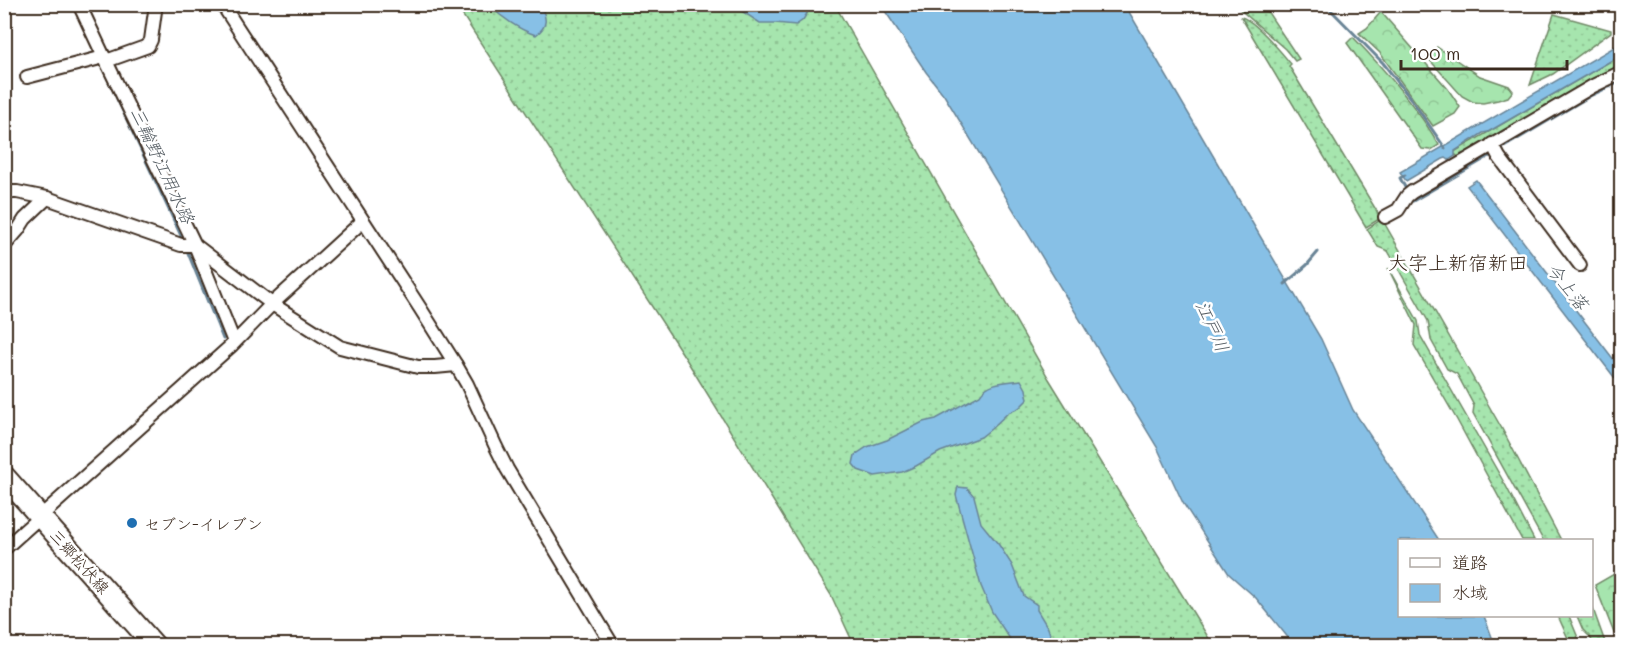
<svg xmlns="http://www.w3.org/2000/svg" width="1626" height="650" font-family="Mali,'Klee One',sans-serif">
<style>
.grass{fill:url(#grass-dots);stroke:#708866;stroke-width:1.5}
.forest{fill:url(#forest-crowns);stroke:#708866;stroke-width:1.5}
.water{fill:#87c0e6;stroke:#698496;stroke-width:1.5}
.lines{fill:none;stroke-linecap:round;stroke-linejoin:round}
.stream{stroke:#698496;stroke-width:3}
.minor-casing{stroke:#3b2a1e;stroke-width:16}
.primary-casing{stroke:#3b2a1e;stroke-width:24}
.minor{stroke:#fff;stroke-width:12}
.primary{stroke:#fff;stroke-width:20}
.poi-dot{fill:#1f6fb2;stroke:#fff;stroke-width:2}
.labels{text-anchor:middle;dominant-baseline:central;stroke-width:5;stroke-linejoin:round;paint-order:stroke}
.poi-label{font-size:16px;fill:#3b2a1e;stroke:#fff;text-anchor:start}
.street-label{font-size:16px;fill:#3b2a1e;stroke:#fff}
.water-label{font-size:18px;font-style:italic;fill:#565e64;stroke:#fff}
.quarter-label{font-size:20px;fill:#3b2a1e;stroke:#fff}
</style>
<defs>
<pattern id="grass-dots" width="8" height="8" patternUnits="userSpaceOnUse" patternTransform="scale(1.5)"><rect width="8" height="8" fill="#a6e5ae"/><path d="M2 2h.1M6 6h.1" fill="none" stroke="#90c595" stroke-width="1.8" stroke-linecap="round"/></pattern>
<pattern id="forest-crowns" width="20" height="18" patternUnits="userSpaceOnUse" patternTransform="scale(1.5)"><rect width="20" height="18" fill="#a6e5ae"/><path d="M2 6a3 3 0 1 1 6 0M12 15a3 3 0 1 1 6 0" fill="none" stroke="#90c595"/></pattern>
</defs>
<rect width="100%" height="100%" fill="#fff"/>
<filter id="ink" filterUnits="userSpaceOnUse"><feTurbulence type="fractalNoise" baseFrequency=".0167" numOctaves="2"/><feDisplacementMap in="SourceGraphic" scale="12" xChannelSelector="R" yChannelSelector="G"/><feConvolveMatrix kernelMatrix="1 2 1 2 8 2 1 2 1" color-interpolation-filters="sRGB"/></filter>
<g filter="url(#ink)">
<g class="grass">
<polygon points="456,5 835,5 1049,379 1213,645 854,645 831,595 686,359"/>
<polygon points="1235,5 1263,5 1299,59 1295,61 1285,49"/>
<polygon points="1554,14 1611,30 1611,32 1553,74 1530,85"/>
<path d="M1241,17c14,3 40,35 50,47l-2,2 92,152 -15,9z"/>
<polygon points="1621,55 1621,70 1455,160 1458,157 1456,155 1455,156 1454,152"/>
<polygon points="1382,219 1501,427 1561,540 1543,540 1473,413 1474,406 1457,374 1447,369 1431,340 1428,321 1388,251 1378,247 1367,229"/>
<polygon points="1388,268 1418,321 1420,335 1506,486 1534,540 1522,540 1457,420 1414,345 1416,325"/>
<polygon points="1592,606 1606,645 1594,645 1590,637 1583,630 1577,616 1592,616"/>
<polygon points="1558,616 1569,616 1581,645 1571,645"/>
</g>
<g class="forest">
<polygon points="1381,12 1448,89 1460,107 1455,114 1433,126 1380,53 1359,33 1367,28"/>
<path d="M1353,37c32,33 63,68 86,108l-8,5 -9,-1 -75,-106z"/>
<polygon points="1437,47 1480,76 1509,86 1513,91 1508,97 1498,100 1483,103 1473,102 1462,96 1427,57 1431,53 1435,52"/>
<polygon points="1621,570 1621,630 1614,633 1595,585"/>
</g>
<g class="water">
<path d="M489,5h52c5,13 8,20 -5,30 -17,-5 -35,-18 -47,-30z"/>
<polygon points="743,5 743,4 812,5 803,20 796,25 775,23 760,23 740,10"/>
<polygon points="881,5 1125,5 1260,236 1321,339 1353,410 1439,540 1400,540 1400,616 1484,616 1495,645 1294,645 1256,598 1229,574 1183,503 1157,447 944,95 926,72"/>
<polygon points="1621,43 1621,55 1488,132 1483,133 1455,151 1455,156 1449,160 1446,158 1443,159 1406,181 1400,172"/>
<polygon points="1476,180 1621,369 1621,386 1467,186"/>
<path d="M1021,380l5,9 2,10 -9,9 -11,5 -17,16 -10,8 -41,15 -24,14 -14,6 -27,4 -17,-6 -5,-6 2,-9 12,-8 20,-7 36,-18 13,-3 44,-24c8,-14 27,-13 41,-15z"/>
<polygon points="958,487 967,488 974,496 981,523 999,545 1012,565 1024,596 1037,605 1037,610 1048,628 1052,640 1050,645 1014,645 992,612 981,586 956,495"/>
</g>
<g class="lines">
<g class="stream">
<polyline points="1325,4 1383,63 1411,99 1445,148"/>
<polyline points="99,60 184,242"/>
<polyline points="1499,150 1590,96 1622,81"/>
<polyline points="1405,175 1400,178 1407,191"/>
<polyline points="1410,197 1413,201 1493,154"/>
<polyline points="186,248 223,339"/>
<polyline points="1285,284 1307,265 1318,252"/>
</g>
<defs>
<g id="minor">
<polyline points="79,4 104,57 108,60"/>
<polyline points="156,4 151,40 148,46 106,61 195,245 234,342"/>
<polyline points="222,4 420,308 456,365 467,384 496,447 507,469 613,646"/>
<polyline points="27,77 104,57"/>
<polyline points="1492,144 1499,157 1580,265"/>
<polyline points="4,192 17,192 47,198 181,245 195,245 272,304 340,347 418,367 435,367 456,365"/>
<polyline points="1385,217 1398,210 1407,196 1412,192 1593,86 1622,72"/>
<polyline points="4,246 18,230 25,219 47,198"/>
<polyline points="4,549 232,345 272,304 363,221"/>
</g>
<polyline id="primary" points="4,476 155,646"/>
</defs>
<use href="#minor" class="minor-casing"/>
<use href="#primary" class="primary-casing"/>
<use href="#minor" class="minor"/>
<use href="#primary" class="primary"/>
</g>
</g>
<circle class="poi-dot" cx="132" cy="523" r="6"/>
<g class="labels">
<g class="poi-label">
<text x="144" y="523">セブン-イレブン</text>
</g>
<g class="street-label">
<text transform="translate(80 561) rotate(48)">三郷松伏線</text>
</g>
<g class="water-label">
<text transform="translate(163 165) rotate(65)">三輪野江用水路</text>
<text transform="translate(1568 286) rotate(52)">今上落</text>
<text transform="translate(1213 326) rotate(66)">江戸川</text>
</g>
<g class="quarter-label">
<text x="1458" y="262">大字上新宿新田</text>
</g>
</g>
<rect width="1626" height="650" fill="none" stroke="#fff" stroke-width="24"/>
<rect x="12" y="12" width="1602" height="626" fill="none" stroke="#3b2a1e" stroke-width="2" filter="url(#ink)"/>
<rect x="1398" y="539" width="195" height="78" fill="#ffffff" stroke="#b1aaa5" stroke-width="1.5"/>
<rect x="1410" y="558" width="30" height="9" fill="#ffffff" stroke="#b1aaa5" stroke-width="1.5"/>
<text x="1452" y="569" font-size="18" fill="#3b2a1e">道路</text>
<rect x="1410" y="584" width="30" height="18" fill="#87c0e6" stroke="#b1aaa5" stroke-width="1.5"/>
<text x="1452" y="599" font-size="18" fill="#3b2a1e">水域</text>
<path d="M1401 60v9h166v-9" fill="none" stroke="#3b2a1e" stroke-width="3"/>
<text x="1410" y="60" font-size="18" fill="#3b2a1e" stroke="#ffffff" stroke-width="4.5" paint-order="stroke">100 m</text>
</svg>
